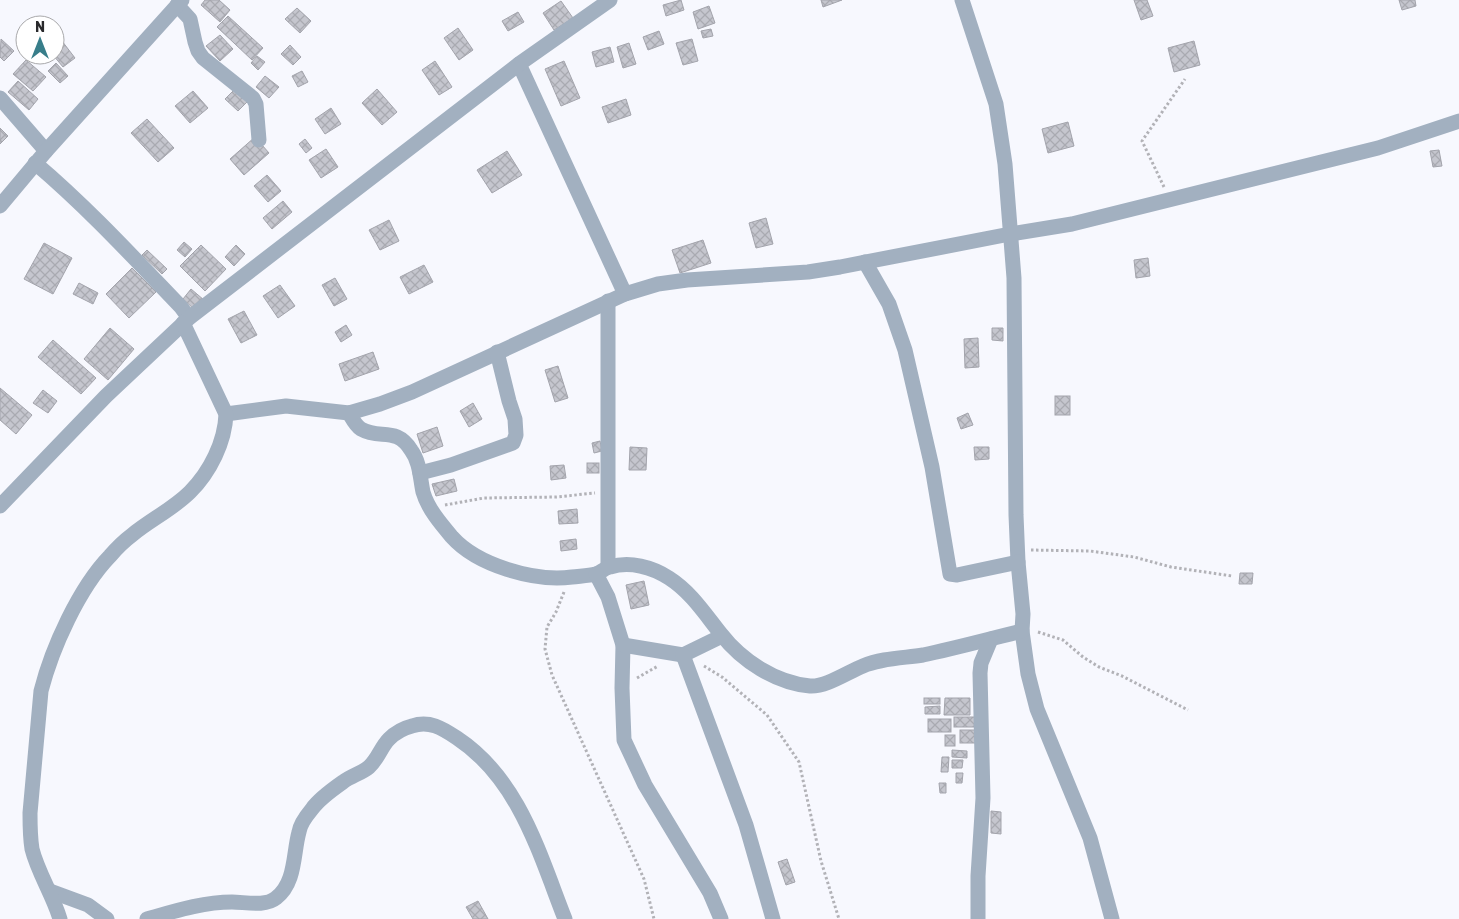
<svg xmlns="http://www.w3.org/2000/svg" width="1459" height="919" font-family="Rubik,sans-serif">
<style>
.building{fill:url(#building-cross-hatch);stroke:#a3a4ac}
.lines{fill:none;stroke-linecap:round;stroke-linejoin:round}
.path{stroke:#b2b2b7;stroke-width:3;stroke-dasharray:2.5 2.5;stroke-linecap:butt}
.street{stroke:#a2b0c0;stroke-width:15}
</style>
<defs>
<pattern id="building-cross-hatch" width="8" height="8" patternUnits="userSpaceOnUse" patternTransform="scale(1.25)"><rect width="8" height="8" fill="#c5c6ce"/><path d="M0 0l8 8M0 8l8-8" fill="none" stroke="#a9aab1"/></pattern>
</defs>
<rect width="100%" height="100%" fill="#f7f8fe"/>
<g class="building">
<polygon points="205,0 219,0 230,10 220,22 201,5"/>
<polygon points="681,0 684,10 666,16 663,5"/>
<polygon points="821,0 842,0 823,7"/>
<polygon points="1134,0 1147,0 1153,16 1141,20"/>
<polygon points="1399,0 1415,0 1416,6 1402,10"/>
<polygon points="561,1 573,18 554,30 543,13"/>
<polygon points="709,6 715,23 698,29 693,12"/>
<polygon points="297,8 311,21 300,33 285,19"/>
<polygon points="518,12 524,22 508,31 502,21"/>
<polygon points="228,16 263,48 252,60 217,27"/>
<polygon points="458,28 473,50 459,60 444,38"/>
<polygon points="711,29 713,36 703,38 701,31"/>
<polygon points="659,31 664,44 648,50 643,37"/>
<polygon points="220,35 233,49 220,61 206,46"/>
<polygon points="1,39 14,51 4,61 0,57"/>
<polygon points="692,39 698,61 683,65 676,43"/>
<polygon points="62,41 75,58 63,67 53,55 55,55 55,46"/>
<polygon points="1194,41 1200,65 1174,72 1168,48"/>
<polygon points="629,43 636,64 623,68 617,47"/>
<polygon points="290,45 301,57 293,65 281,54"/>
<polygon points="610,47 614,62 596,67 592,52"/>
<polygon points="257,56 265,62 258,70 251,63"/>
<polygon points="26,60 46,77 33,91 13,74"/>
<polygon points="435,61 452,87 439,95 422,70"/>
<polygon points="564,61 580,98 561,106 545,69"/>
<polygon points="56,63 68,76 60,83 48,71"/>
<polygon points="302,71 308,82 298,87 292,76"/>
<polygon points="265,76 279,87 269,98 256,87"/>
<polygon points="18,81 38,99 29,110 8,92"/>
<polygon points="236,88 249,100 238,111 225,99"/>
<polygon points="377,89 397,112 382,125 362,103"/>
<polygon points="193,91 208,108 190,123 175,106"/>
<polygon points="626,99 631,115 608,123 602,107"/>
<polygon points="331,108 341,124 325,134 315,119"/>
<polygon points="147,119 174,148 158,162 131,133"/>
<polygon points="1068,122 1074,146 1048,153 1042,129"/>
<polygon points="0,128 8,136 0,144"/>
<polygon points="255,137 269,153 244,175 230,159"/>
<polygon points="305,139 312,148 306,153 299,144"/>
<polygon points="326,149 338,167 321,178 309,160"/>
<polygon points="1439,150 1442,166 1433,167 1430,151"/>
<polygon points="507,151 522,175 492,193 477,170"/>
<polygon points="267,175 281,191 268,202 254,186"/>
<polygon points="283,201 292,212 272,229 263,218"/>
<polygon points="766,218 773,244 756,248 749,223"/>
<polygon points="389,220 399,241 380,250 369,230"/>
<polygon points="703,240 711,263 680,273 672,250"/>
<polygon points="184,242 192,249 185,257 177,250"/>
<polygon points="44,243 72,258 53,294 24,279"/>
<polygon points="201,245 226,269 205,291 180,266"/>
<polygon points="236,245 245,254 234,266 225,257"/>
<polygon points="147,250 167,269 162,274 142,255"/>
<polygon points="1148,258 1150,276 1136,278 1134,260"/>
<polygon points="424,265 433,282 409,294 400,277"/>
<polygon points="132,268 156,292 129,318 106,294"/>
<polygon points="335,278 347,299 334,306 322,285"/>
<polygon points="79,283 98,293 93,304 73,294"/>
<polygon points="280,285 295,306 278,318 263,296"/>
<polygon points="191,289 204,300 195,310 183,299"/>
<polygon points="244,311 257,335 241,343 228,319"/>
<polygon points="346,325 352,335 341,342 335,332"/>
<polygon points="110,328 134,349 108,380 84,359"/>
<polygon points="992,328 1003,328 1003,341 992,340"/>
<polygon points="978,338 979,367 965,368 964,339"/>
<polygon points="53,340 96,378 81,394 38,357"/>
<polygon points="373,352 379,369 345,381 339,364"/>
<polygon points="558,366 568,398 555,402 545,370"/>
<polygon points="0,388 32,415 16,434 0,420"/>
<polygon points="43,390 57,401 48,413 33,403"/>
<rect x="1055" y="396" width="15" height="19"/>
<polygon points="473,403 482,419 469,427 460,411"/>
<polygon points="968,413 973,425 961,429 957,418"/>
<polygon points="437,427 443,446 423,453 417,434"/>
<polygon points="600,441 602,451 594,453 592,443"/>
<polygon points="630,447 647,448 646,470 629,470"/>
<polygon points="974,447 989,447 989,459 975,460"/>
<rect x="587" y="463" width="12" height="10"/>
<polygon points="564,465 566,478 551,480 550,466"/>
<polygon points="454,479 457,491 436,496 432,484"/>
<polygon points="577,509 578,523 559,524 558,511"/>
<polygon points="576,539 577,549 561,551 560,541"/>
<polygon points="1240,573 1253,573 1252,584 1239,584"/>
<polygon points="644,581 649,605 631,609 626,585"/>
<rect x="924" y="698" width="16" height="6"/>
<polygon points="945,698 970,698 970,715 944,715"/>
<polygon points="940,706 940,714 925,714 925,707"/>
<rect x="954" y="717" width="21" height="10"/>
<rect x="928" y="719" width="23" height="13"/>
<rect x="960" y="730" width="20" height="13"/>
<rect x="945" y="735" width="10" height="11"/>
<polygon points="952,750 967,751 967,758 952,757"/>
<polygon points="942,757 949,757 948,772 941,772"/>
<polygon points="952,760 963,760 962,768 952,768"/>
<polygon points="956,773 963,773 962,783 956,783"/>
<polygon points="939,783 946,783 946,793 940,793"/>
<polygon points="991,811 1001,812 1001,834 991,833"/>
<polygon points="787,859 795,882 786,885 778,862"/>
<polygon points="478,901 488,919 473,919 466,907"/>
</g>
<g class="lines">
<g class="path">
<polyline points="1164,187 1142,141 1185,79"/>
<polyline points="445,505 484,498 556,497 595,493"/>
<polyline points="1031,550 1090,551 1134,557 1171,567 1232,576"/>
<polyline points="564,592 556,612 547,627 545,649 552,675 644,879 654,919"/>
<polyline points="1038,632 1063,640 1083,657 1099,667 1122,676 1188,710"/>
<polyline points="704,666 722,677 767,715 799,762 821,861 839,919"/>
<polyline points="637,678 658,666"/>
</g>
<g class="street">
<polyline points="962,0 996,104 1005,164 1014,278 1016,515 1018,562 1023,614 1022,631 1028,674 1037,709 1090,838 1112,919"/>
<polyline points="177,5 190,19 195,42 198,51 203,58 253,98 256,104 259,140"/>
<polyline points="519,64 625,294"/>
<polyline points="0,98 46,151"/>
<path d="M35,163c52,44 99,95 146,144l8,11"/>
<polyline points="0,206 46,151 182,0"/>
<polyline points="865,262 889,304 905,350 932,467 950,574 957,575 1018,562"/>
<polyline points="608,301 608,567"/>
<path d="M349,413c3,5 6,12 12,16 19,11 35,-3 50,21 9,12 9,28 12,42 5,17 18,32 29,45 25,28 82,45 120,40 7,-1 16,-1 24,-3 5,-2 9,-6 14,-7 20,-6 42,0 59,11 22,14 36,36 52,56 21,27 55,49 89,52 16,1 38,-14 53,-20 19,-8 41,-8 60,-11 33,-7 66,-16 99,-24"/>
<polyline points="226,414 286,406 349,413 380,404 412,392 625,294 658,284 687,280 808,272 840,267 1010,234 1072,224 1378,148 1459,121"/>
<polyline points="420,473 451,465 513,443 516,435 515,419 509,401 497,352"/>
<polyline points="0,506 106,396 189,318 519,64 610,0"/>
<polyline points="596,574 608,597 623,645 622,688 624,740 645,785 710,893 721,919"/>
<polyline points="623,645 683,655 722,636"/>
<polyline points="683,655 746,825 773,919"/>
<polyline points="50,891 88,905 107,919"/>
<path d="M60,919c-7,-24 -22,-46 -28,-70 -2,-12 -2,-24 -2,-36l11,-122c11,-43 38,-103 69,-135 6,-7 14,-15 22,-21 18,-15 41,-26 58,-43 20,-20 35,-50 36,-78l-43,-91"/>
<path d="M147,919c28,-8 56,-17 85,-17 13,0 33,5 44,-4 20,-15 17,-45 23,-66 1,-8 8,-17 13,-23 7,-10 21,-20 31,-27 8,-6 19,-9 26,-15 9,-8 12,-20 20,-28 6,-6 15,-11 23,-13 17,-6 30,2 45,12 62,41 82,115 108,181"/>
<polyline points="978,919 978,876 983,798 980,673 981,663 991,639"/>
</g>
</g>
<g transform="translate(40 40)"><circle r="24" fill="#ffffff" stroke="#a9a9ab"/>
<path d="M0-4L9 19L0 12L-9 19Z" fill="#387e8a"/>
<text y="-8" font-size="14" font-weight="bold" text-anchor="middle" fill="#29292c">N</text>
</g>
</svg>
